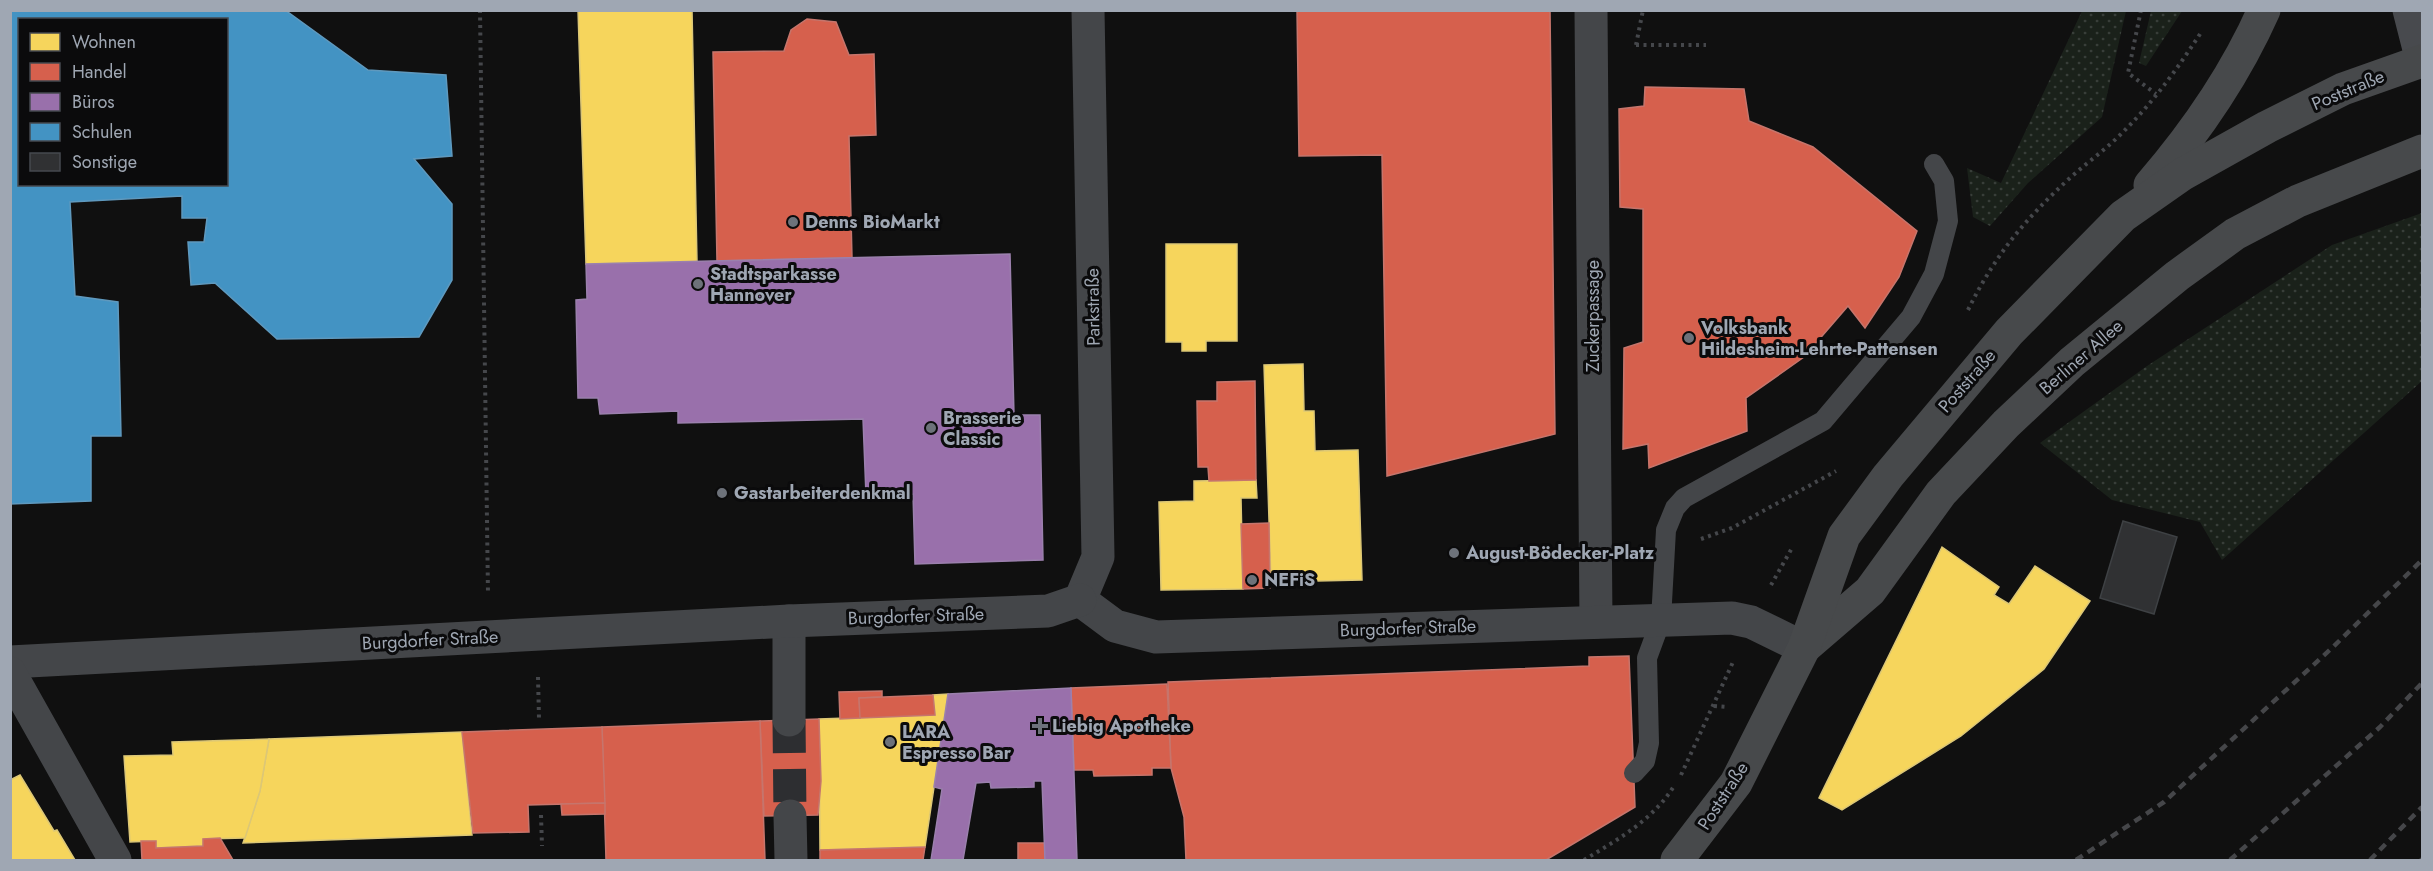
<svg xmlns="http://www.w3.org/2000/svg" width="2433" height="871" font-family="Jost,sans-serif">
<style>
.grass{fill:url(#grass-dots)}
.homes{fill:#f6d55c;stroke:#dcc776;stroke-width:1.5}
.shops{fill:#d6604d;stroke:#c6756c;stroke-width:1.5}
.offices{fill:#9970ab;stroke:#9b80ad;stroke-width:1.5}
.schools{fill:#4393c3;stroke:#5f99be;stroke-width:1.5;fill-rule:evenodd}
.building{fill:#303133;stroke:#3e4144;stroke-width:1.5}
.lines{fill:none;stroke-linecap:round;stroke-linejoin:round}
.street-tunnel{stroke:#2d2e31;stroke-width:33;stroke-dasharray:33 16;stroke-linecap:butt}
.path{stroke:#45474b;stroke-width:4;stroke-dasharray:3 4.5;stroke-linecap:butt}
.lane{stroke:#444649;stroke-width:20}
.street{stroke:#444649;stroke-width:33}
.secondary{stroke:#484a4e;stroke-width:33}
.primary{stroke:#47494b;stroke-width:33}
.rail{stroke:#454649;stroke-width:4.5;stroke-dasharray:8 6;stroke-linecap:butt}
.poi-dot{fill:#6d727a;stroke:#0b0b0c;stroke-width:2}
.labels{text-anchor:middle;dominant-baseline:central;stroke-width:6;stroke-linejoin:round;paint-order:stroke}
.street-label{font-size:18px;fill:#9fa7b3;stroke:#0b0b0c}
.poi-label{font-size:18px;font-weight:bold;fill:#9fa7b3;stroke:#0b0b0c;text-anchor:start}
</style>
<defs>
<pattern id="grass-dots" width="8" height="8" patternUnits="userSpaceOnUse" patternTransform="scale(1.5)"><rect width="8" height="8" fill="#1a211a"/><path d="M2 2h.1M6 6h.1" fill="none" stroke="#383e39" stroke-width="1.8" stroke-linecap="round"/></pattern>
</defs>
<rect width="100%" height="100%" fill="#101010"/>
<g class="grass">
<polygon points="2082,11 2126,11 2102,117 2028,183 1990,226 1973,217 1967,168 2001,183"/>
<polygon points="2151,11 2182,11 2146,66 2139,63"/>
<polygon points="2422,213 2422,381 2222,560 2200,522 2112,500 2040,443 2147,366 2332,245"/>
</g>
<g class="homes">
<polygon points="578,10 692,10 697,262 586,264"/>
<polygon points="1166,244 1237,244 1237,341 1206,341 1206,351 1182,351 1182,342 1166,342"/>
<polygon points="1303,364 1304,411 1314,411 1315,451 1358,450 1362,580 1271,582 1264,365"/>
<polygon points="1256,480 1257,498 1241,498 1243,589 1161,590 1159,502 1194,501 1194,481"/>
<polygon points="1942,547 1999,587 1994,595 2009,604 2035,566 2090,601 2044,669 1961,736 1842,810 1819,798"/>
<polygon points="948,694 925,847 820,850 819,719 935,715 933,695"/>
<polygon points="462,732 472,835 243,843 260,791 269,739"/>
<polygon points="269,739 260,791 245,838 203,839 203,846 156,848 156,841 130,842 124,756 173,755 172,742"/>
<polygon points="20,775 54,831 57,830 75,860 10,860 10,780"/>
</g>
<g class="shops">
<polygon points="1297,10 1550,10 1555,434 1387,476 1382,155 1299,156"/>
<polygon points="807,19 836,22 849,55 874,54 876,135 849,136 852,258 717,261 713,52 784,51 791,30"/>
<polygon points="1645,87 1744,89 1749,121 1813,147 1917,231 1899,277 1865,328 1848,306 1804,357 1746,398 1747,431 1649,468 1648,444 1623,449 1624,348 1643,342 1643,209 1620,207 1619,109 1644,106"/>
<polygon points="1255,381 1256,480 1209,481 1208,467 1198,467 1197,401 1217,401 1217,382"/>
<polygon points="1269,523 1270,588 1243,589 1241,524"/>
<polygon points="1629,656 1635,807 1546,860 1186,860 1184,817 1171,768 1168,682 1589,666 1589,657"/>
<polygon points="1167,684 1171,768 1152,768 1152,775 1094,776 1093,770 1074,770 1071,688"/>
<polygon points="882,691 882,697 859,698 860,718 840,719 839,692"/>
<polygon points="933,695 935,715 860,718 859,698"/>
<polygon points="819,719 821,781 818,815 764,816 760,721"/>
<polygon points="760,721 765,860 606,860 602,727"/>
<polygon points="602,727 605,803 528,805 529,832 473,833 462,732"/>
<polygon points="605,803 605,814 562,815 561,804"/>
<polygon points="220,838 233,860 142,860 141,841 156,841 156,848 203,846 203,839"/>
<rect x="1018" y="843" width="27" height="17"/>
<polygon points="925,847 923,860 820,860 820,850"/>
</g>
<g class="offices">
<polygon points="1010,254 1014,415 1040,415 1043,560 915,564 913,494 866,495 863,419 678,423 678,411 600,414 598,398 578,398 576,300 587,299 586,264"/>
<polygon points="1071,688 1077,860 1045,860 1042,781 1034,781 1034,787 991,788 990,782 976,783 963,860 931,860 942,789 934,787 948,694"/>
</g>
<path class="schools" d="M10,10h275l83,60 78,5 6,81 -38,3 38,45v76l-33,57 -142,2 -62,-56 -24,2 -3,-43h16l3,-24h-25v-22l-112,6 5,94 43,6 3,134h-30v65l-81,3zM20,20h206v164h-206z"/>
<polygon class="building" points="2123,521 2177,537 2154,614 2100,598"/>
<g class="lines">
<polyline class="street-tunnel" points="789,720 790,816"/>
<g class="path">
<polyline points="480,10 488,594"/>
<polyline points="2141,10 2128,73 2156,94"/>
<polyline points="1636,45 1643,10"/>
<polyline points="1636,45 1706,45"/>
<path d="M1968,310c27,-55 57,-91 103,-133 18,-16 38,-30 55,-48 29,-29 54,-64 76,-98"/>
<polyline points="1701,539 1732,528 1836,471"/>
<polyline points="1771,585 1792,548"/>
<polyline points="538,677 539,718"/>
<polyline points="1714,706 1728,707"/>
<polyline points="1681,775 1733,662"/>
<polyline points="541,815 542,846"/>
<path d="M1584,860c33,-20 69,-40 90,-74"/>
</g>
<polyline class="lane" points="1634,773 1645,761 1649,743 1647,658 1661,620 1666,530 1675,508 1684,498 1823,421 1911,317 1934,274 1948,221 1944,181 1934,164"/>
<g class="street">
<polyline points="1591,10 1596,622"/>
<polyline points="1080,600 1115,626 1156,637 1732,618 1751,622 1804,648"/>
<polyline points="1080,600 1098,557 1088,10"/>
<polyline points="789,621 789,720"/>
<polyline points="10,662 789,621 1048,611 1080,600"/>
<polyline points="10,673 115,860"/>
<polyline points="790,816 791,860"/>
</g>
<polyline class="secondary" points="2409,10 2422,61"/>
<g class="primary">
<path d="M2150,185c45,-52 86,-112 114,-175"/>
<polyline points="1805,647 1870,591 1941,493 2006,424 2072,362 2177,276 2235,234 2298,201 2422,151"/>
<polyline points="1677,860 1736,783 1804,648 1844,536 1888,476 2009,332 2123,216 2183,174 2267,127 2343,89 2422,61"/>
</g>
<g class="rail">
<polyline points="2076,860 2164,802 2333,647 2422,560"/>
<polyline points="2230,860 2380,727 2422,683"/>
<polyline points="2370,860 2422,807"/>
<polyline points="2421,860 2422,859"/>
</g>
</g>
<g class="poi-dot">
<circle cx="793" cy="222" r="6"/>
<circle cx="698" cy="284" r="6"/>
<circle cx="1689" cy="338" r="6"/>
<circle cx="931" cy="428" r="6"/>
<circle cx="722" cy="493" r="6"/>
<circle cx="1454" cy="553" r="6"/>
<circle cx="1252" cy="580" r="6"/>
<path d="M1037 717h6v6h6v6h-6v6h-6v-6h-6v-6h6z"/>
<circle cx="890" cy="742" r="6"/>
</g>
<g class="labels">
<g class="street-label">
<text transform="translate(2348 90) rotate(-23)">Poststraße</text>
<text transform="translate(1093 307) rotate(-91)">Parkstraße</text>
<text transform="translate(1593 316) rotate(-90)">Zuckerpassage</text>
<text transform="translate(2081 357) rotate(-41)">Berliner Allee</text>
<text transform="translate(1967 381) rotate(-49)">Poststraße</text>
<text transform="translate(916 616) rotate(-2)">Burgdorfer Straße</text>
<text transform="translate(1408 628) rotate(-2)">Burgdorfer Straße</text>
<text transform="translate(430 640) rotate(-3)">Burgdorfer Straße</text>
<text transform="translate(1723 796) rotate(-57)">Poststraße</text>
</g>
<g class="poi-label">
<text x="805" y="222">Denns BioMarkt</text>
<text x="710" y="274">Stadtsparkasse<tspan x="710" dy="21">Hannover</tspan></text>
<text x="1701" y="328">Volksbank<tspan x="1701" dy="21">Hildesheim-Lehrte-Pattensen</tspan></text>
<text x="943" y="418">Brasserie<tspan x="943" dy="21">Classic</tspan></text>
<text x="734" y="493">Gastarbeiterdenkmal</text>
<text x="1466" y="553">August-Bödecker-Platz</text>
<text x="1264" y="580">NEFiS</text>
<text x="1052" y="726">Liebig Apotheke</text>
<text x="902" y="732">LARA<tspan x="902" dy="21">Espresso Bar</tspan></text>
</g>
</g>
<rect width="2433" height="871" fill="none" stroke="#9fa7b3" stroke-width="24"/>
<rect x="18" y="18" width="210" height="168" fill="#0b0b0c" stroke="#46494f" stroke-width="1.5"/>
<rect x="30" y="33" width="30" height="18" fill="#f6d55c" stroke="#46494f" stroke-width="1.5"/>
<text x="72" y="48" font-size="18" fill="#9fa7b3">Wohnen</text>
<rect x="30" y="63" width="30" height="18" fill="#d6604d" stroke="#46494f" stroke-width="1.5"/>
<text x="72" y="78" font-size="18" fill="#9fa7b3">Handel</text>
<rect x="30" y="93" width="30" height="18" fill="#9970ab" stroke="#46494f" stroke-width="1.5"/>
<text x="72" y="108" font-size="18" fill="#9fa7b3">Büros</text>
<rect x="30" y="123" width="30" height="18" fill="#4393c3" stroke="#46494f" stroke-width="1.5"/>
<text x="72" y="138" font-size="18" fill="#9fa7b3">Schulen</text>
<rect x="30" y="153" width="30" height="18" fill="#303133" stroke="#46494f" stroke-width="1.5"/>
<text x="72" y="168" font-size="18" fill="#9fa7b3">Sonstige</text>
</svg>
